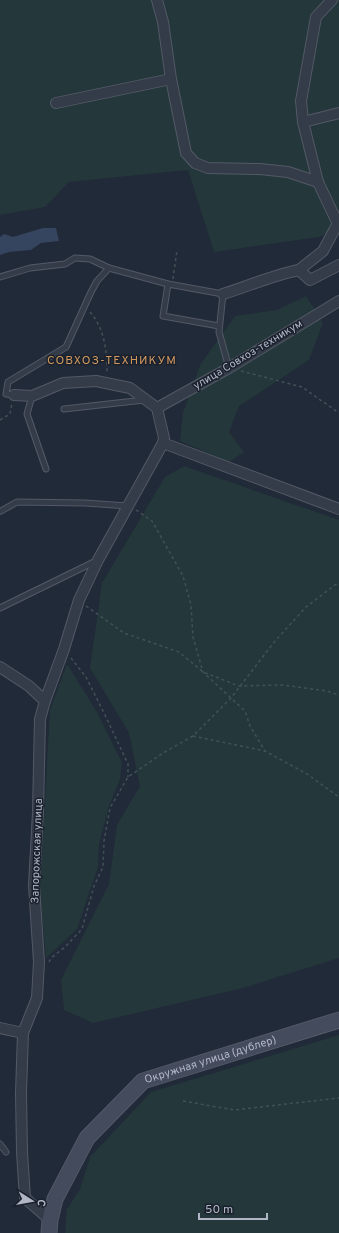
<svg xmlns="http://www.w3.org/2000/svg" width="339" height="1233" font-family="Overpass,sans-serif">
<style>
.green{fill:#24373a}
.water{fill:#35445f}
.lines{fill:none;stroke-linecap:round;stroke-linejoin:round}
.lane-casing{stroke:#535966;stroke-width:7}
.street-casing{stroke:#535966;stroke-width:12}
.secondary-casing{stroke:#535966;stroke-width:17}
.path{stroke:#415257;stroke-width:1.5;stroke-dasharray:3 3;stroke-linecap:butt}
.lane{stroke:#353c49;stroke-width:5}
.street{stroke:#353c49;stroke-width:10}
.secondary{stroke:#434b5c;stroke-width:15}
.labels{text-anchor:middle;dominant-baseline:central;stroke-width:3;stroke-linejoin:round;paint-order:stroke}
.street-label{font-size:11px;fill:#b0b6c5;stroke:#1a212d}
.neighbourhood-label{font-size:12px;letter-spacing:1px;fill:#d1985f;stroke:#1a212d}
</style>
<rect width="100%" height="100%" fill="#212a38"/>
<g class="green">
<polygon points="0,0 339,0 339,227 319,237 214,252 188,170 69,182 45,207 0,215"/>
<polygon points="306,296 323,323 309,360 239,406 229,432 244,452 229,462 180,441 183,413 200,365 235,316 277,310"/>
<polygon points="184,466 339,520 339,958 243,988 93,1023 64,1010 61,980 109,884 117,825 140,786 129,733 90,668 102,583 165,477"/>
<polygon points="67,664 97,712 122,763 120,779 109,806 99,844 98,867 77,929 46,958 40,892 50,710"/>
<polygon points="339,1035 339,1233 65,1233 67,1209 80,1189 90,1157 151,1092"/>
</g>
<polygon class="water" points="43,228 56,228 59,241 41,243 31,250 9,252 0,255 0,237 4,234 13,237"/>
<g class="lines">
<defs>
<g id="lane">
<polyline points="109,268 168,284 223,294 219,332 229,368"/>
<polyline points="0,277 30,268 65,264 75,258 90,259 109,268 97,281 91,292 66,347 8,382 6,394 14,395"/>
<polyline points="168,284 163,316 219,326"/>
<polyline points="32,396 27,414 46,469"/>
<polyline points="64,409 144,400"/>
<polyline points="1,511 17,502 85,503 128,506"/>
<polyline points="0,608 96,561"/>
<polyline points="0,1144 6,1152"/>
</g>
<g id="street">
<polyline points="157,0 163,22 171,79"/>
<polyline points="332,0 316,17 301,101 303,122 318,182 337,222"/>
<polyline points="56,103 171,79 186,153 195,163 208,168 260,169 288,172 318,182"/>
<polyline points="303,122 339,113"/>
<polyline points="299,270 323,251 339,221"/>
<path d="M223,294c26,-8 50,-19 76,-24l11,10 29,-15"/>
<polyline points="14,395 32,396 63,383 96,381 130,388 157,408 164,438 163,443 339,509"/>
<polyline points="157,408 229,368 339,301"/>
<polyline points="0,667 29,686 45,701 40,719 38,812 34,885 39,962 37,998 23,1033 21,1093 22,1152 25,1198 50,1220"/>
<polyline points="45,701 64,649 79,600 98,560 163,443"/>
<polyline points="0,1028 23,1033"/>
</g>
<g id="secondary">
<path id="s1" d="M49,1233l1,-13 5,-21 32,-61 56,-57 196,-61"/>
</g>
</defs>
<use href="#lane" class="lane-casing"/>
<use href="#street" class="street-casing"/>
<use href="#secondary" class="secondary-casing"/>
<g class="path">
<polyline points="173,279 177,250"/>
<path d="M90,312c15,17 17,40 17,62"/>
<polyline points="241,371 302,387 339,413"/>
<polyline points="0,420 10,414 12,403"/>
<polyline points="136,510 152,521 183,576 191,605 193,637 203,672 245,711 250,726 265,751 307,774 339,797"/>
<polyline points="86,606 124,633 179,652 203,672 239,686 282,685 327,691 339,695"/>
<polyline points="71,658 86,677 105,715 128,764 128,777"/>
<polyline points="193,736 265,751"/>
<polyline points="49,962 51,958 65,947 82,929 94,886 103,867 104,841 110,808 128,777 163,753 193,736 231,698 275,641 306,607 339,582"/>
<polyline points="183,1101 234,1110 339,1098"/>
</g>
<use href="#lane" class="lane"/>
<use href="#street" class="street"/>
<use href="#secondary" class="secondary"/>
</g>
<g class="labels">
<g class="street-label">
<text transform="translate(248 355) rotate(-31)">улица Совхоз-техникум</text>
<text transform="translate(37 851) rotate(-88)">Запорожская улица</text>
<text stroke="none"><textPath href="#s1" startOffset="254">Окружная улица (дублер)</textPath></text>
</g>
<g class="neighbourhood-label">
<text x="112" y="361">СОВХОЗ-ТЕХНИКУМ</text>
</g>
</g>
<g transform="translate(32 1201) rotate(101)" stroke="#1a212d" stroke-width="3" paint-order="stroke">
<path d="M0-3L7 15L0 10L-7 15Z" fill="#b0b6c5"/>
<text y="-6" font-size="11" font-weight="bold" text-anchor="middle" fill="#b0b6c5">С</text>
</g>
<path d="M199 1213v6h68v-6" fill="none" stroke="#b0b6c5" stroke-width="2"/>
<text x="205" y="1213" font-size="12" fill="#b0b6c5" stroke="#1a212d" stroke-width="3" paint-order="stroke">50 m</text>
</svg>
